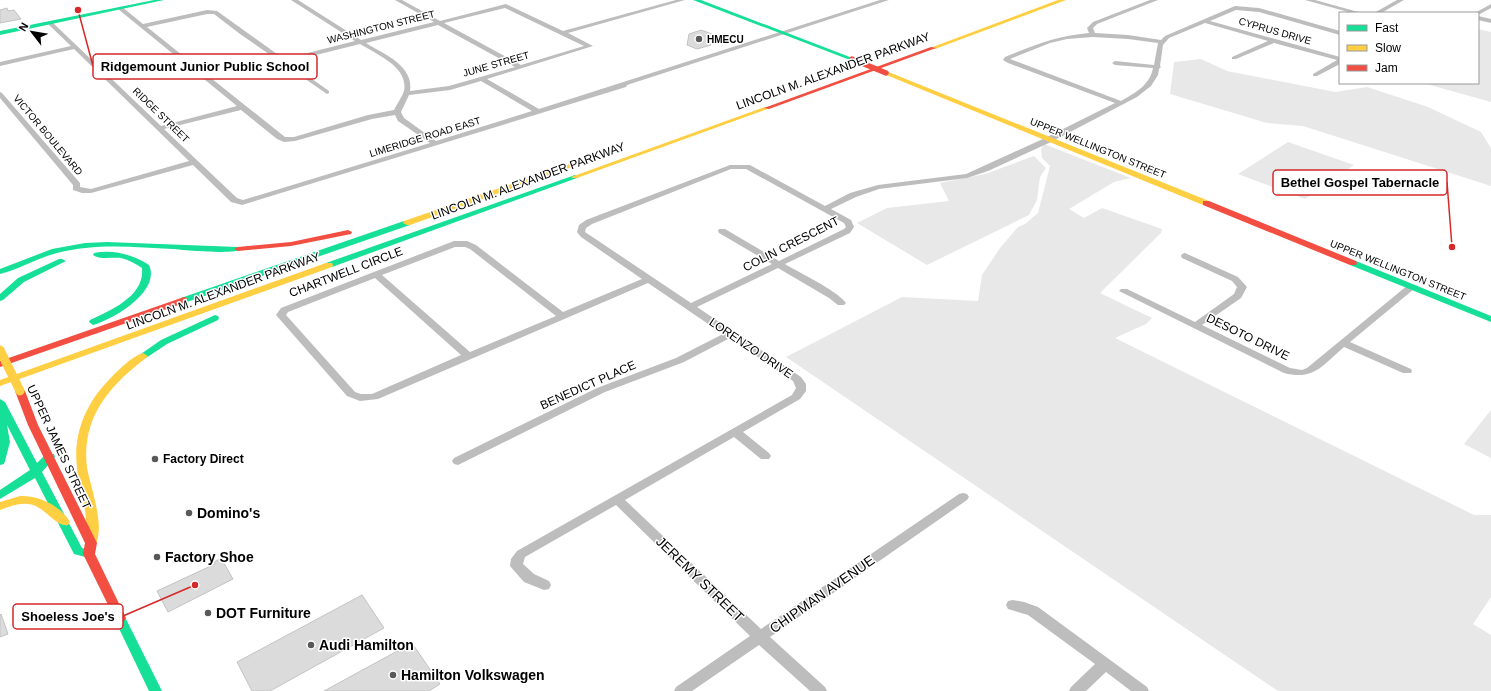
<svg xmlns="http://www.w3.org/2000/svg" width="1491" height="691" font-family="Arial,sans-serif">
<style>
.green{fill:#e8e8e8}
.building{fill:#dbdbdb;stroke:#c3c3c3}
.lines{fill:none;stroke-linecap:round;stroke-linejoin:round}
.street{fill:#bdbdbd;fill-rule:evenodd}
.fast{fill:#16e098;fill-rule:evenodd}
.slow{fill:#ffcf43;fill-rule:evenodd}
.jam{fill:#f24e42;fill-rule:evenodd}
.slow-bridge{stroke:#ffcf43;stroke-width:9}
.jam-bridge{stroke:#f24e42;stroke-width:5.5}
.poi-dot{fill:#595959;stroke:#fff;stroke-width:1.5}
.labels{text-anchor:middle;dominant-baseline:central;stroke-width:3;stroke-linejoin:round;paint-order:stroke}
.far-street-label{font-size:10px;fill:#000;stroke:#fff}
.far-poi-label{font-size:10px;font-weight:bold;fill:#000;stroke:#fff;text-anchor:start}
.street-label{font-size:12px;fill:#000;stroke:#fff}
.poi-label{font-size:12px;font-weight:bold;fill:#000;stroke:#fff;text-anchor:start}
.near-poi-label{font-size:14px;font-weight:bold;fill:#000;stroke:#fff;text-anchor:start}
.near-street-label{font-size:14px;fill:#000;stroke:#fff}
.leader{fill:none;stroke:#d62828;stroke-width:1.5}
.callout-dot{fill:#d62828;stroke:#fff;stroke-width:1.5}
.callout{fill:#fff;stroke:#d62828;stroke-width:1.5}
.callout-label{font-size:13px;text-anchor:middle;font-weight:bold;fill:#000}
</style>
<rect width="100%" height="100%" fill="#fff"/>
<g class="green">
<polygon points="1478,29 1491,32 1491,102 1423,83 1478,83"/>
<polygon points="1201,59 1227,71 1335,92 1367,87 1428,107 1481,132 1491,148 1491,186 1303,126 1267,123 1170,94 1174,62"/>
<polygon points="1288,142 1354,165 1305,199 1238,174"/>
<polygon points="1044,144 1131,178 1114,182 1069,209 1084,218 1102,208 1162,229 1161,233 1100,293 1152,318 1146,324 1115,338 1474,515 1491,515 1491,597 1473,624 1491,635 1491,691 1278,691 786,357 902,297 978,301 982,275 1000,248 1018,227 1025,224 1038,213 1050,166 1042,158 1041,149"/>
<polygon points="1034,156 1046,168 1040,177 1037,200 1029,215 927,265 857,223 887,208 949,201 940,183 985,174"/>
<polygon points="1491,410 1491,458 1464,444"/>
</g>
<g class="building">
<polygon points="7,8 8,11 14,10 21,19 0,23 0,10"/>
<polygon points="701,30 712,34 711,45 697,49 687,45 689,34"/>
<polygon points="221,558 233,579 168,612 157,591 215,564 214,562"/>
<polygon points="362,595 384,628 270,691 252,691 237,662"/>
<polygon points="1,614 8,634 0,637 0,615"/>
<polygon points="412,643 440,684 429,691 324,691"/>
</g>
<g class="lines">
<g class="street">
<path d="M291,0h7l63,40 73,-18 -39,-22h7l38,21 66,-17 57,27 113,-31h9l-117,33 25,13 -106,33 52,30 341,-109h9l-262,85 -1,2 -384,118 -11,-3 -38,-37 -102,28h-9l-9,-3v-5l-73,-87v-6l2,1 78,90v4l11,2 98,-28 -115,-112 -74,17v-4l71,-16 -24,-23 5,-1 109,104 76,-20 -119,-97v-2h4l21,17 64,-14 10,1 67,48 71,-18zM505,8l79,38 -63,19 -77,-42zM207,14h7l26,20 87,60 2,-1v-2l-41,-29 72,-18c16,10 49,23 44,47 -2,6 -7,13 -10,19l-26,5 -74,22h-9l-138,-110zM438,25l77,42 -66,19 -39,5c4,-26 -27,-37 -44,-48zM481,81l51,30 -96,30 -32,-23 -3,-6 8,-17 41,-5zM241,110l36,29 7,3 11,-1 77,-22 23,-4 3,6 32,22 -187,57 -6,-2 -73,-69z"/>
<path d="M1150,0h8l-61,24 -4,4 2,5 33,2 33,5 4,-4 70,-30 24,2 81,23v4l-81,-23 -23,-2 -26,11 130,36v7l-23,12h-4v-2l24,-14 -63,-17 -38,16h-4v-2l36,-16 -63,-18 -36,15 -6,7 -3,21 1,1 -2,2 -1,6 -7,11 -14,11 -86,45 -63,29 -21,7 -88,11 -23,8 -25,12 20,11 3,7 -4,6 -65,31c16,10 50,25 61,39l-2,2h-6l-9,-7 -51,-30 -81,39 104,70 5,7v7l-6,8 -57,33 26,21 2,3 -2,3h-8l-27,-22 -109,63 136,129 198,-135 4,-1 4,1 2,3 -2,3 -197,137 55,50 2,4h-17l-51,-46 -67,46h-18l2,-4 74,-51 -134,-131 -91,52 -2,7 11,10 15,7 2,4 -2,4 -5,1 -20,-8 -14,-16 1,-7 6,-8 275,-156 4,-7 -3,-7 -63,-43 -46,24 -79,30 -147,73 -4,-1 -2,-3 2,-3 143,-70 79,-30 47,-24 -75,-51 -270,116 -18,2 -13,-5 -71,-81 5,-7 173,-67h13l9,4 87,67 79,-33 -61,-42 -4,-5 2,-7 7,-5 144,-55h20l75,41 25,-13 28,-8 88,-11 79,-36 70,-35 -107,-40 -5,-3 2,-3c30,-12 51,-21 84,-24l-2,-5 6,-6zM1093,37l35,2 30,4 -4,22 -39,-4 -3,2 3,2 38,3c-3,17 -18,25 -32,33l-111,-42 40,-16 17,-4zM731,169h15l98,54 2,4 -2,2 -65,32 -54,-32h-6l-1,2 1,2 53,31 -81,39 -106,-71 1,-4 6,-4zM455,247h10l5,2 86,67 -86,36 -88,-77zM375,278l86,77 -89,39h-11l-6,-2 -69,-77 2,-3z"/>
<polygon points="1305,0 1315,0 1362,13 1352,13"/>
<polygon points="1397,0 1404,0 1381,13 1374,13"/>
<polygon points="1491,4 1491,8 1480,14 1475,13"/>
<polygon points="1478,16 1491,19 1491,23 1478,20"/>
<path d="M1185,253l53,24 9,10 -6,11 -39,27 88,43 12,2 5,-2 101,-83h6l2,2 -2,2 -64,53 61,27 1,2 -1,2h-8l-59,-26c-21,18 -30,34 -60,26l-165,-82 2,-2h6l68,33 39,-28 3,-7 -5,-6 -50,-23 -1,-2 1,-2z"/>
<polygon points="1013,600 1024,602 1038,607 1147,687 1149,691 1131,691 1106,672 1086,691 1069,691 1071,687 1095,664 1028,615 1008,609 1006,605 1008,601"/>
</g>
<g class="fast">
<polygon points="154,0 164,0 0,35 0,31"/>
<polygon points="693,0 701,0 855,59 850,60"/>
<polygon points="575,175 579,177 577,178 332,267 326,267 325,265 326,263"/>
<polygon points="404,221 407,221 411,223 410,225 187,302 181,302 180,300 181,298"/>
<path d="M107,242l131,5 4,2c-7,6 -58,1 -69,0 -39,-2 -78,-6 -116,4 -20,5 -37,16 -57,21v-5l52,-20 33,-6z"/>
<path d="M94,253c19,-4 40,2 55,12 12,26 -35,54 -56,60l-4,-3 1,-2c21,-10 55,-24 52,-52 -6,-4 -13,-8 -21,-10 -8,-1 -22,2 -28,-3z"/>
<polygon points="59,259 62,259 66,261 24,282 3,300 0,301 0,294 18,278"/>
<polygon points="1350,261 1356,261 1491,316 1491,322 1350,265 1349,263"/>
<polygon points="215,315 218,316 219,318 218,320 167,344 146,358 143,359 138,356 161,340"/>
<polygon points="0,399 5,402 37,463 46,454 54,454 55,457 42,472 82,548 93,551 95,554 93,557 89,558 74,554 35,478 0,499 0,490 30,470 7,425 10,442 5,461 4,464 0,465"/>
<polygon points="120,613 124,615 162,691 149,691 114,618 116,615"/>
</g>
<g class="slow">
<polygon points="1058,0 1066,0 935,49 930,48"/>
<polygon points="886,71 1209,201 1210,203 1206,205 1203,205 884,74 883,73"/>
<polygon points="765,107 770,108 577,178 573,178 571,177"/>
<polygon points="570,164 572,165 572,167 410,225 407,225 403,223 404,221"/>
<polygon points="326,263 332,263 333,265 332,267 0,386 0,380"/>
<path d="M143,353l5,3 -2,2c-37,28 -65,60 -59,110 2,11 6,22 8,33 3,13 7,32 0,45l-4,1 -4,-1 -2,-3c5,-30 -5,-47 -8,-75 -4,-33 8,-63 30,-86 8,-9 25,-26 36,-29z"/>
<path d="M20,496c18,-1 40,9 50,26l-2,3c-12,3 -25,-21 -40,-21 -10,-1 -19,3 -28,6v-8z"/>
</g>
<g class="jam">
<polygon points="931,47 936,48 769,109 764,108"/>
<polygon points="1203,201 1209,201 1356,261 1357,263 1356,265 1350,265 1203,205"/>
<polygon points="348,230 352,232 351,234 291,246 238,251 234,249 238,247 291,242"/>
<polygon points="184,297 187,298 188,300 187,302 0,367 0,361"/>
<polygon points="20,388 25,391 38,425 97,543 95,554 126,618 124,621 120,623 116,621 83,554 85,543 28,425 15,391"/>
</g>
<polyline class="slow-bridge" points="0,350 20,391"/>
<polyline class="jam-bridge" points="852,59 886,73"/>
</g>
<g class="poi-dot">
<circle cx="699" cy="39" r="4"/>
<circle cx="155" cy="459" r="4"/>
<circle cx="189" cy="513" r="4"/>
<circle cx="157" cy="557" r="4"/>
<circle cx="208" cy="613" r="4"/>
<circle cx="311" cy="645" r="4"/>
<circle cx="393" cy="675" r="4"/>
</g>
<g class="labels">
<g class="far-street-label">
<text transform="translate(381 27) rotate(-14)">WASHINGTON STREET</text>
<text transform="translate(1275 31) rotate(16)">CYPRUS DRIVE</text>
<text transform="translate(496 64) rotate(-16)">JUNE STREET</text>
<text transform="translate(161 115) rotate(44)">RIDGE STREET</text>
<text transform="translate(48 135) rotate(50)">VICTOR BOULEVARD</text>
<text transform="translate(425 137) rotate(-17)">LIMERIDGE ROAD EAST</text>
<text transform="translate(1098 148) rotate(22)">UPPER WELLINGTON STREET</text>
<text transform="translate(1398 270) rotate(22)">UPPER WELLINGTON STREET</text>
</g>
<g class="far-poi-label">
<text x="707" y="39">HMECU</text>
</g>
<g class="street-label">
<text transform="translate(833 71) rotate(-20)">LINCOLN M. ALEXANDER PARKWAY</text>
<text transform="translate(528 181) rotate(-20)">LINCOLN M. ALEXANDER PARKWAY</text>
<text transform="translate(791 244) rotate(-27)">COLIN CRESCENT</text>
<text transform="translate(346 272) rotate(-21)">CHARTWELL CIRCLE</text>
<text transform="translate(223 291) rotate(-20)">LINCOLN M. ALEXANDER PARKWAY</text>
<text transform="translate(1248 337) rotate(26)">DESOTO DRIVE</text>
<text transform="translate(751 348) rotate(34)">LORENZO DRIVE</text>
<text transform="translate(588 385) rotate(-24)">BENEDICT PLACE</text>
<text transform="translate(59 447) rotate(65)">UPPER JAMES STREET</text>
</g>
<g class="poi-label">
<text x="163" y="459">Factory Direct</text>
</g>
<g class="near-poi-label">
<text x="197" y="513">Domino's</text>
<text x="165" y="557">Factory Shoe</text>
<text x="216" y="613">DOT Furniture</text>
<text x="319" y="645">Audi Hamilton</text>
<text x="401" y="675">Hamilton Volkswagen</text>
</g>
<g class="near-street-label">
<text transform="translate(700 579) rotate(44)">JEREMY STREET</text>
<text transform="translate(822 594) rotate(-35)">CHIPMAN AVENUE</text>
</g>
</g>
<path class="leader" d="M78 10L93 66M1452 247L1447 182M195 585L123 616"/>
<g class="callout-dot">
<circle cx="78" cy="10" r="4"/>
<circle cx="1452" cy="247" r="4"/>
<circle cx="195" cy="585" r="4"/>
</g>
<g class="callout">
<rect x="93" y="54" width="224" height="25" rx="4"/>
<rect x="1273" y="170" width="174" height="25" rx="4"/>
<rect x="13" y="604" width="110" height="25" rx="4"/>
</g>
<g class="callout-label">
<text x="205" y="71">Ridgemount Junior Public School</text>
<text x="1360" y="187">Bethel Gospel Tabernacle</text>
<text x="68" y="621">Shoeless Joe's</text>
</g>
<rect x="1339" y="12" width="140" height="72" fill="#ffffff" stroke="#999999"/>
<rect x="1347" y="25" width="20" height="6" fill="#16e098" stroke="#999999"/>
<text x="1375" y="32" font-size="12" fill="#000000">Fast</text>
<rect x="1347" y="45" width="20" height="6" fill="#ffcf43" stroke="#999999"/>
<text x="1375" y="52" font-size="12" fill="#000000">Slow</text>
<rect x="1347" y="65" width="20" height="6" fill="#f24e42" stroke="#999999"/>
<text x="1375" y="72" font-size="12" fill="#000000">Jam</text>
<g transform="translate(32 32) rotate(301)" stroke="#ffffff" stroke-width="3" paint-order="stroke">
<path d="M0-3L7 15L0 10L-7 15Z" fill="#000000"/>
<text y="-6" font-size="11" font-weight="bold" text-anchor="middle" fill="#000000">N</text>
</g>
</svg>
